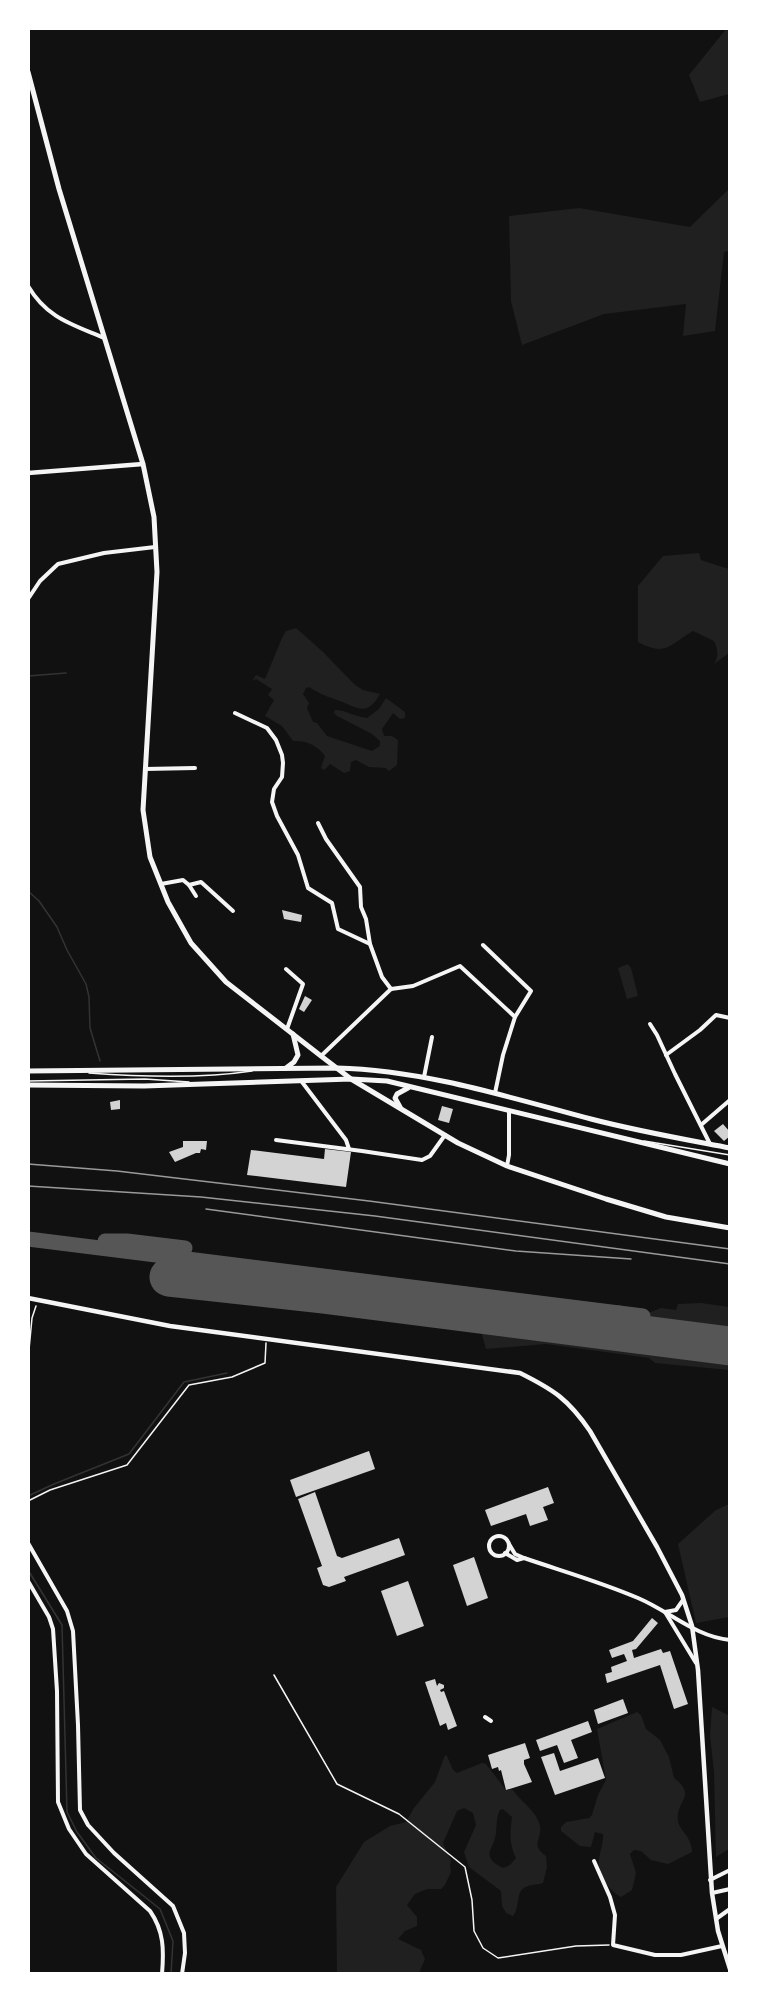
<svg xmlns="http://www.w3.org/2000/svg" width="758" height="2002" font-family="Ubuntu,sans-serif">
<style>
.green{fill:#202020;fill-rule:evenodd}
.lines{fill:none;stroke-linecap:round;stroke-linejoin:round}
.stream{stroke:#333;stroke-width:1.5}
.taxiway{stroke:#565656;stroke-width:15}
.runway{stroke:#565656;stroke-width:39}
.building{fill:#d3d3d3}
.path{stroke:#f5f5f5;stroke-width:1.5}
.service{stroke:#f5f5f5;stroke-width:1.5}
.minor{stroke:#f5f5f5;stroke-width:4}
.tertiary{stroke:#f5f5f5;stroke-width:4.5}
.secondary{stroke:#f5f5f5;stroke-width:5}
.primary{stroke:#f5f5f5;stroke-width:5}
.rail{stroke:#9a9a9a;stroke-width:1.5}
</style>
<rect width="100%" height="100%" fill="#111"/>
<g class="green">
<polygon points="727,28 730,29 729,94 700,102 689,75"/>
<polygon points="729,189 729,251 724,252 715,331 683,336 686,304 604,314 522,345 511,301 509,216 579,208 690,227"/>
<path d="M699,553l2,7 28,9v84l-15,11c5,-8 4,-15 0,-23l-21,-10c-24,14 -27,26 -55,11v-56l25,-30z"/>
<path d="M296,628l27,24 32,33 8,5 17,4c-13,23 -22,14 -40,7 -12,-4 -20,-7 -31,-14l-3,1 -3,6 6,9 -2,5 6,14 4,1 10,13 45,15 8,-5v-5l-8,-7 -35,-18 -3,-3 1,-3c10,0 21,7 32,8l12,-9 7,-11 19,14v6l-5,1 -7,-6 -11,16 2,7h8l6,4 -1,25 -8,6 -3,-3 -17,-1 -13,-7 -5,2 -1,9 -6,2 -14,-9 -6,6 -3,-2 4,-12c-7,-10 -19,-16 -32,-15l-11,-15 -17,-10 9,-16 -6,-5 4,-6 -16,-10 -4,2 4,-6 9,4 17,-41 4,-7z"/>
<polygon points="628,964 631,968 638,996 627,999 618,968"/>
<polygon points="701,1303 729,1307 729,1339 635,1327 637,1320 646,1321 648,1313 661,1308 676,1310 678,1304"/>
<polygon points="482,1324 729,1356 729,1370 655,1363 649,1358 546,1344 486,1349 481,1331"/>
<polygon points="729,1504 729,1617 696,1623 678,1544 716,1510"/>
<polygon points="712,1707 730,1716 729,1849 716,1857 714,1772 710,1735"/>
<path d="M637,1712l4,3 5,14 14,11 9,17 5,21c24,18 1,23 4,43 2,11 13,14 14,31l-24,12 -17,-4 -10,-9 -7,-1 -4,4 6,19 -4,17 -11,7c-12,-6 -22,-22 -22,-35 0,-10 5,-19 4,-28l-8,-2 -4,15 -11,-1 -19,-15v-4l5,-5 23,-4 3,-3 6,-20 8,-15 -9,-51z"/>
<path d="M445,1755l2,1 6,14 4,3 25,-10 4,1 20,26h7c8,12 24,21 27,36 2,14 -10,19 6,30l1,11 -4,16c-5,2 -10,1 -15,3 -14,4 -7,21 -15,30l-7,-3 -4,-7 -1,-15 -32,-24 -5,-15 12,-27 -3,-12 -9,-5 -7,3 -14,32 8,18 -1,5 1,6 -6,13 -4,4h-14l-12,5 -8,11 10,12v9l-12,5 -7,8 23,11 4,9 -6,14 -82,1 -1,-87 28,-45 26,-16 16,-4 8,-14 21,-26zM503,1809l9,8c-2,16 -3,27 4,41l-6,7 -7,3c-24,-12 -9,-18 -7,-35 1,-8 0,-16 4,-23z"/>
</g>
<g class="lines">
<g class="stream">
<polyline points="28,676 66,673"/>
<polyline points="28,723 28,741"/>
<polyline points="28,891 39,901 57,927 67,950 86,984 89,997 90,1028 100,1061"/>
<polyline points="28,1496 54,1484 129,1454 184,1382 227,1373"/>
<polyline points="28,1570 62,1625 67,1812 77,1832 96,1858 160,1909 173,1941 171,1974"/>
</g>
<g class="taxiway">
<polyline points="28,1239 643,1316"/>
<polyline points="105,1241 127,1241 185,1248"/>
<polyline points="463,1312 465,1294"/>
<polyline points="619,1313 625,1320 628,1330 634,1334"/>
</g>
<polyline class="runway" points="169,1277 324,1294 730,1346"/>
</g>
<g class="building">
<polygon points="282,910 302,915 301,922 284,919"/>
<polygon points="305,996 312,1000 304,1012 299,1009"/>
<polygon points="120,1100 120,1109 111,1110 110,1102"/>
<polygon points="442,1106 453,1109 449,1123 438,1120"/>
<polygon points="723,1124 730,1132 730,1136 724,1141 714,1131"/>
<polygon points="183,1141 207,1141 206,1150 201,1149 200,1153 196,1153 175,1162 169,1152 183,1147"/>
<polygon points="325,1149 351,1152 346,1187 247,1175 251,1150 324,1159"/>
<polygon points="369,1451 375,1469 296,1497 290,1480"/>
<polygon points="548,1487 554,1503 543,1507 548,1520 530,1526 526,1514 491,1526 485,1510"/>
<polygon points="315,1492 337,1556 342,1558 399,1538 405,1555 344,1577 346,1581 329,1587 323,1585 317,1568 322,1566 298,1499"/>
<polygon points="474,1557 488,1598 467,1606 453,1565"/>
<polygon points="408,1581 424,1626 397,1636 381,1591"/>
<polygon points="652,1618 658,1623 636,1649 632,1650 634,1658 661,1649 663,1653 670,1651 688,1704 674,1709 660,1665 607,1683 605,1674 612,1672 611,1667 627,1661 624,1654 612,1658 609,1650 633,1641"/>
<polygon points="435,1679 437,1686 439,1683 444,1685 444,1688 440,1690 441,1692 444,1691 457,1726 448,1730 446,1723 440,1726 425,1682"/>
<polygon points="623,1699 628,1713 598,1724 594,1710"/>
<polygon points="588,1721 592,1732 571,1740 578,1758 564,1763 557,1745 540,1751 536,1740"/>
<polygon points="525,1743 530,1758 524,1760 524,1764 532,1782 506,1790 501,1770 499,1771 498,1767 492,1769 488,1755"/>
<polygon points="554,1753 560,1771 598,1758 605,1778 555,1795 541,1757"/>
</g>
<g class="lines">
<g class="path">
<polyline points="28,1360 32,1318 36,1306"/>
<polyline points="28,1501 50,1490 127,1465 189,1385 232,1377 265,1363 266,1343"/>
<polyline points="274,1675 337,1784 399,1814 465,1867 472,1900 474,1931 483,1948 498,1958 576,1946 609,1945"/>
</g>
<g class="service">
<path d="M89,1073c54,4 110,6 163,-2"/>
<polyline points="28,1081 145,1079 189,1082"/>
<polyline points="644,1141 730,1155"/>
</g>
<g class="minor">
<path d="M28,286c19,32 43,38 76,52"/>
<polyline points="28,599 40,581 58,564 104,553 155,547"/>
<polyline points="235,713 267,728 276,740 282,755 283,763 282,777 274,789 272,802 277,816 298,855 308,888 332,903 338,929 370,944"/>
<polyline points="145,769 195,768"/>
<polyline points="318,823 326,839 360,887 361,907 366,919 370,944 382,977 391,989"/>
<polyline points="161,884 183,880 189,885 201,882 233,911"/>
<polyline points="189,885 196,896"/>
<polyline points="483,945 531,991 515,1017 503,1055 495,1093"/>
<polyline points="286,969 303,984 287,1029"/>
<polyline points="391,989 413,986 460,966 515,1017"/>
<polyline points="650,1024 657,1035 675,1074 710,1144"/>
<polyline points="666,1055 700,1030 716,1015 730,1018"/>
<polyline points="321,1056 391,989"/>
<polyline points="424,1077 432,1037"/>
<polyline points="302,1082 346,1140 349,1149"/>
<polyline points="701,1125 730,1100"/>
<polyline points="276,1140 362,1151 422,1160 430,1156 445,1135"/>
<polyline points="507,1166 509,1155 509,1111"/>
<circle cx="499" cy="1546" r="10"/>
<polyline points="28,1543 67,1611 73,1631 78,1725 80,1810 88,1825 114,1853 173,1906 184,1933 185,1953 182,1974"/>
<path d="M509,1544l6,10 9,4c38,13 77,24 114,40 31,13 58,39 92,42"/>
<polyline points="505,1553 517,1560 524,1558"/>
<path d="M28,1581l21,36 4,12 4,62 1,111 11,27 17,25 64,57c14,20 14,39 12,63"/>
<polyline points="683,1600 676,1610 665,1612 696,1663"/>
<polyline points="485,1717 491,1721"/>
<polyline points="594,1861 610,1897 615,1915 613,1945 655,1955 681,1955 722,1946"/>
<polyline points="710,1880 730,1870"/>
<polyline points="712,1893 730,1889"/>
<polyline points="716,1919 730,1909"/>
</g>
<g class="tertiary">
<polyline points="28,473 143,464"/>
<path d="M28,1298l142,28 350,47c34,17 48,26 70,58l67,116 25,48 10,31 6,44 14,223 6,38 12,38"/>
</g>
<polyline class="secondary" points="28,72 59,189 143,464 154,517 157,572 143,810 150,857 168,902 191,943 226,982 321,1056 351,1079 458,1143 507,1166 606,1199 666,1217 730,1228"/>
<g class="primary">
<polyline points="286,1068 294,1062 298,1055 293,1034"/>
<path d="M28,1071l309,-3c86,2 171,29 254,51 46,12 92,20 139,29"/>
<polyline points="28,1085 144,1086 351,1079 387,1081 730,1164"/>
<polyline points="400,1107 395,1098 397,1094 408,1088"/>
</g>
<g class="rail">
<polyline points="28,1164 117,1171 369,1201 730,1249"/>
<polyline points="28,1186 201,1197 375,1216 730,1264"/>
<polyline points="206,1209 516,1251 631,1259"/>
</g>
</g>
<rect width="758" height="2002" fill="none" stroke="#ffffff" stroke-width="60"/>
</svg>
